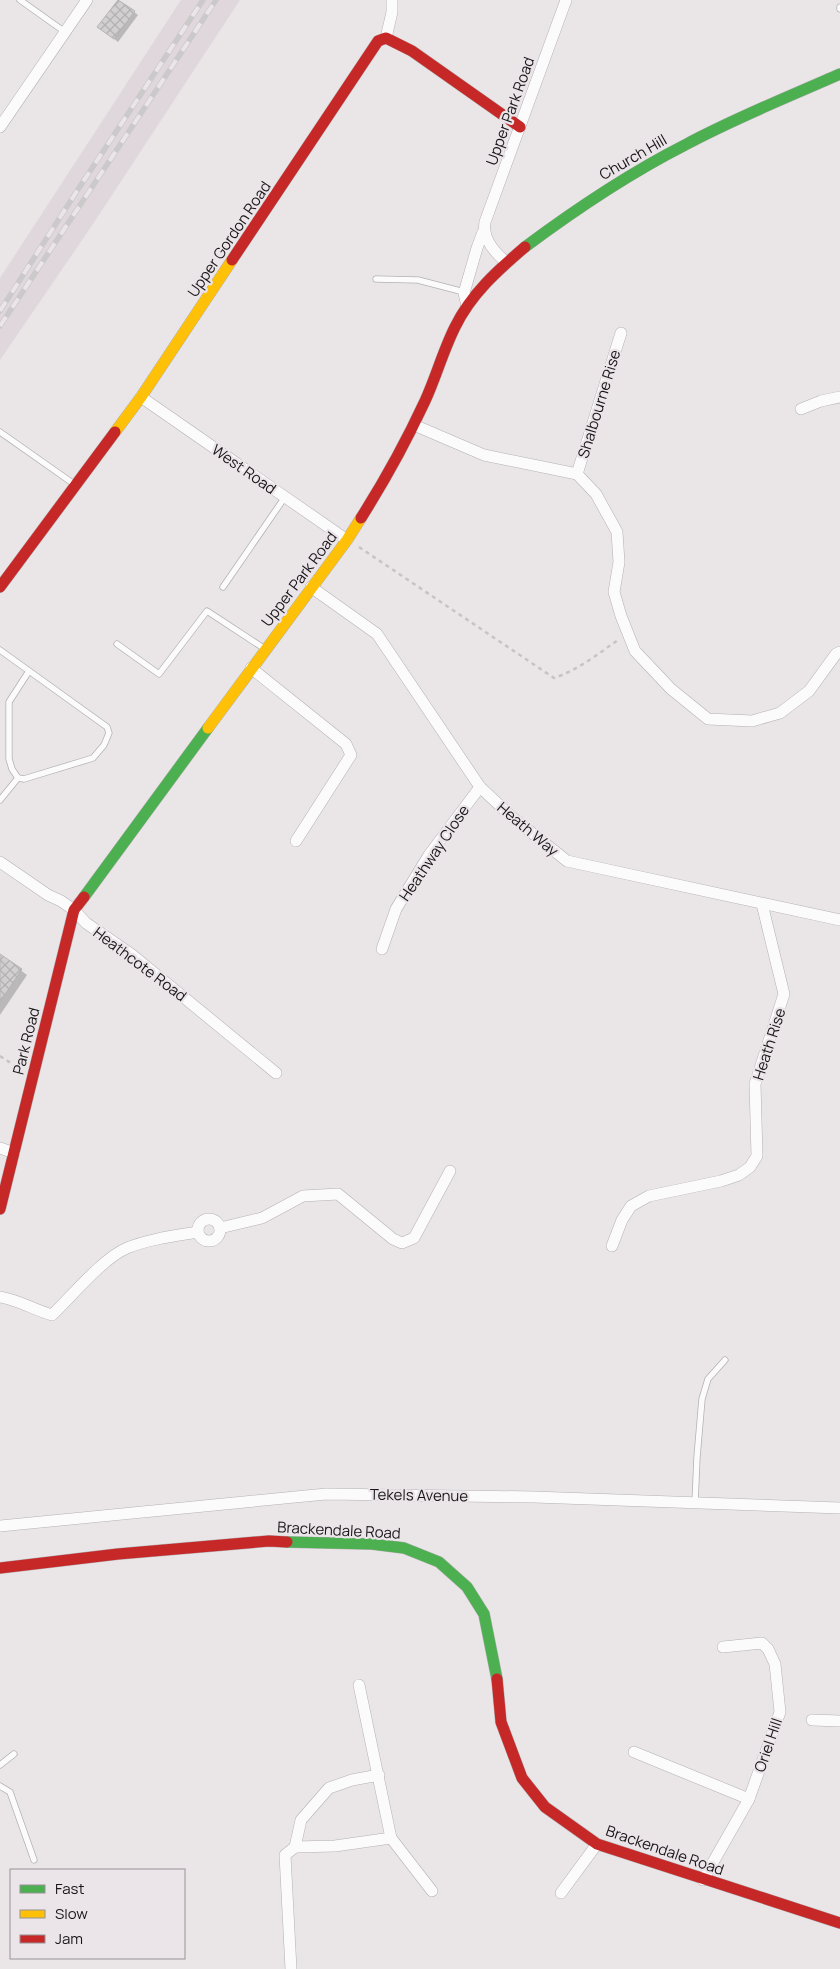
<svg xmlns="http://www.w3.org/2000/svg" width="840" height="1969" font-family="Manrope,sans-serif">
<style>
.built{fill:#e0d7dc}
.shadow{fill:#0003}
.building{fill:url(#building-cross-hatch);stroke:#b6b3b5}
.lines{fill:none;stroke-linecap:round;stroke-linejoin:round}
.lane-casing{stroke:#b4b1b3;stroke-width:7}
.street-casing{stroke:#b4b1b3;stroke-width:12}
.fast-casing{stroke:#b4b1b3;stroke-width:12}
.slow-casing{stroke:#b4b1b3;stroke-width:12}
.jam-casing{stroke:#b4b1b3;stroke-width:12}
.path{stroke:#c5c5c5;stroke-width:2.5;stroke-dasharray:4 4;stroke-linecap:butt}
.lane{stroke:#fcfbfc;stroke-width:5.5}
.street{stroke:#fcfbfc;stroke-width:11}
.fast{stroke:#4caf50;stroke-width:11}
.slow{stroke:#ffc107;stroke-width:11}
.jam{stroke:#c62828;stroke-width:11}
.rail-casing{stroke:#cbc9ca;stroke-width:5.5}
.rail{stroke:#ebe5e9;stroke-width:4;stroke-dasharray:11;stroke-linecap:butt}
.labels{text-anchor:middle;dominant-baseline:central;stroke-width:4.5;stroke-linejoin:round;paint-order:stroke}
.street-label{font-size:15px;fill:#181617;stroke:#ebe5e9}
</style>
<defs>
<pattern id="building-cross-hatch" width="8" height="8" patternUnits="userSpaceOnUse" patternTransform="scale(1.25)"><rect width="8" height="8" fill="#d2cfd0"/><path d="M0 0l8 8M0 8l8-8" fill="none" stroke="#b4b1b2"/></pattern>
</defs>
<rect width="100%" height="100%" fill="#eae6e8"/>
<polygon class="built" points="181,0 240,0 91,227 0,360 0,278"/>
<g class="shadow">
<polygon points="119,1 138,15 118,42 99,27"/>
<polygon points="0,955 27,975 0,1015"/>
</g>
<g class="building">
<polygon points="118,0 135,11 114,39 97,27"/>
<polygon points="0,954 22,969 0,1002"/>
</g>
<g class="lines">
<defs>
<g id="lane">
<polyline points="20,0 65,32"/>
<polyline points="840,7 840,9"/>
<polyline points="376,279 418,280 464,292"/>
<polyline points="0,432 74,484"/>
<polyline points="223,587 285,497"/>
<polyline points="117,644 159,674 207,611 265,649"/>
<polyline points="0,650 107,727 109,733 104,745 93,758 24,779 18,778 12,769 9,759 9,702 29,671"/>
<polyline points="0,800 18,778"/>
<polyline points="695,1503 697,1457 702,1399 708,1379 725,1360"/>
<polyline points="0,1765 14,1754"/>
<polyline points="0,1786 10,1792 34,1860"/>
</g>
<g id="street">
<polyline points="386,38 392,12 392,0"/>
<polyline points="0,127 87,0"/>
<path d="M506,262c-13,-11 -24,-24 -21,-40l81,-222"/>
<polyline points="467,306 464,293 477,248 483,232"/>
<polyline points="141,397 347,540"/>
<polyline points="801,409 821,401 840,397"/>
<polyline points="414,425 484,455 577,474 596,494 617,532 619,562 614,592 621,616 635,651 671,689 708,719 752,721 780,713 809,691 836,654 840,652"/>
<polyline points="577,474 621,333"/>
<polyline points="311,587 377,634 480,787 512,817 567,861 840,920"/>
<polyline points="251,668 346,744 351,755 296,841"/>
<polyline points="0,862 48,895 61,901 74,910 86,923 131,954 276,1073"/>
<polyline points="382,949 396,909 429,855 480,787"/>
<polyline points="0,1148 14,1153"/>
<circle cx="209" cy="1230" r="11"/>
<polyline points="220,1228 262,1218 303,1196 338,1194 393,1239 402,1243 414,1238 450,1171"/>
<polyline points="612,1246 622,1220 631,1206 649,1196 721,1181 739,1175 750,1167 757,1156 755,1084 784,994 762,904"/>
<path d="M0,1297c18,3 35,13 52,18 19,-18 51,-57 75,-67 22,-9 47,-12 71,-16"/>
<polyline points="0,1526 326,1494 534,1497 840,1508"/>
<polyline points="812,1720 840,1721"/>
<polyline points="634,1752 749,1799"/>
<polyline points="391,1838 432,1891"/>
<polyline points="295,1847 301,1820 329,1788 352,1780 379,1775"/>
<polyline points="703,1880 749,1799 780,1712 775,1664 768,1649 762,1643 723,1647"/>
<polyline points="561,1893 597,1844"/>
<polyline points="291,1969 285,1855 295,1847 335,1846 391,1838 359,1685"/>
</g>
<g id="fast">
<path d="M525,247c51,-38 103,-73 160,-102 50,-27 103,-48 155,-71"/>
<polyline points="84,897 208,728"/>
<polyline points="287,1542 372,1544 404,1548 439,1562 467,1587 484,1614 497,1679"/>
</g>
<g id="slow">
<polyline points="115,432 141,397 232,260"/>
<polyline points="208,728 347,540 361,518"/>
</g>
<g id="jam">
<polyline points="232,260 378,41 386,38 412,51 520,127"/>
<path d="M361,518c24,-38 45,-76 64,-117 11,-24 18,-50 30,-74 16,-33 43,-57 70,-80"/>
<polyline points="0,587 115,432"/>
<polyline points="0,1209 74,910 84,897"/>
<polyline points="0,1568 118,1554 269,1541 287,1542"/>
<polyline points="497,1679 501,1722 522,1778 545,1807 597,1844 840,1923"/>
</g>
</defs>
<use href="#lane" class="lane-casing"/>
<use href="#street" class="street-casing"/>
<use href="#fast" class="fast-casing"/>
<use href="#slow" class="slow-casing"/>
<use href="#jam" class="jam-casing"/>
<g class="path">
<path d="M359,547l195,131c24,-8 44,-24 64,-38"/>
<polyline points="0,1056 20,1069"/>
</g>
<use href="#lane" class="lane"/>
<use href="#street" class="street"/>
<use href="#fast" class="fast"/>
<use href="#slow" class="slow"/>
<use href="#jam" class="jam"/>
<defs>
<g id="rail">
<polyline points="0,311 75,194 203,0"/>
<polyline points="0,326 216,0"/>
</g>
</defs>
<use href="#rail" class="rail-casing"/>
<use href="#rail" class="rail"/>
</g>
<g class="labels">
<g class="street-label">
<text transform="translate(510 111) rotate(-70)">Upper Park Road</text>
<text transform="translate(633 157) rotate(-30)">Church Hill</text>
<text transform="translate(229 239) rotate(-56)">Upper Gordon Road</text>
<text transform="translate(599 404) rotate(-73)">Shalbourne Rise</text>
<text transform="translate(244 469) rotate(35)">West Road</text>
<text transform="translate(299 579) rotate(-53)">Upper Park Road</text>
<text transform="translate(528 829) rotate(40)">Heath Way</text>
<text transform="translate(434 853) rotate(-56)">Heathway Close</text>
<text transform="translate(140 964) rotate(37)">Heathcote Road</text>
<text transform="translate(26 1041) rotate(-76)">Park Road</text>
<text transform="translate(769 1044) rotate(-72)">Heath Rise</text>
<text transform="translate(419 1495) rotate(1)">Tekels Avenue</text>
<text transform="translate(339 1530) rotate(3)">Brackendale Road</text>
<text transform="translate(768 1745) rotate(-71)">Oriel Hill</text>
<text transform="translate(665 1850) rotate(19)">Brackendale Road</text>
</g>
</g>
<rect x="10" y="1869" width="175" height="90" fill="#ebe5e9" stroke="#979295"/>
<rect x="20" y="1885" width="25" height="8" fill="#4caf50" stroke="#979295"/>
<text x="55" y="1894" font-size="15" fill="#181617">Fast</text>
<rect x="20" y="1910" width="25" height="8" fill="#ffc107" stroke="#979295"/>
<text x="55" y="1919" font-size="15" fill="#181617">Slow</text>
<rect x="20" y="1935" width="25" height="8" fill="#c62828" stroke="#979295"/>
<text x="55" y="1944" font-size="15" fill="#181617">Jam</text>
</svg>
